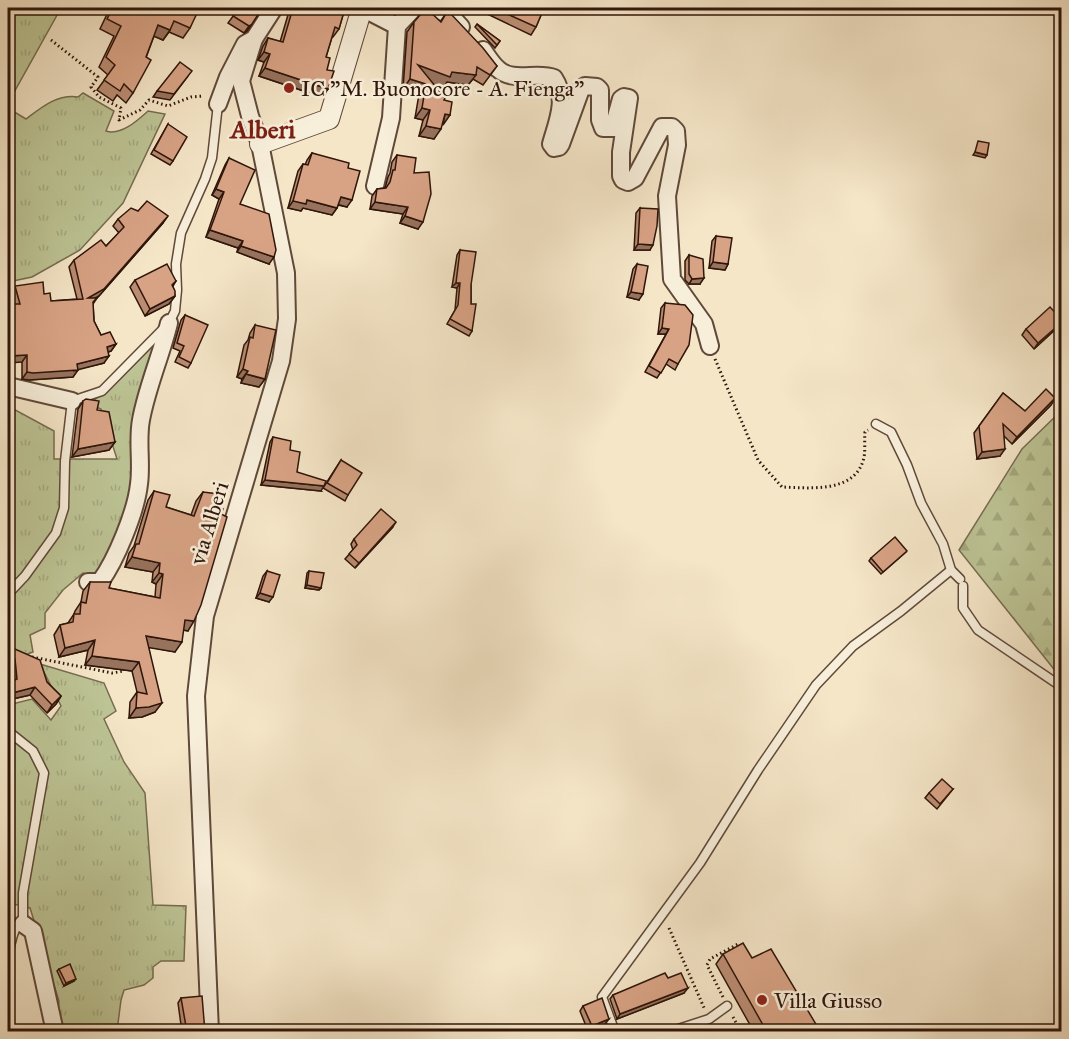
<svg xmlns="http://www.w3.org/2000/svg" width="1069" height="1039" font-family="'IM FELL Great Primer',serif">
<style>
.grass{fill:url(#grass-tufts);stroke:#766c50;stroke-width:1.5}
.forest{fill:url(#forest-firs);stroke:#766c50;stroke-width:1.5}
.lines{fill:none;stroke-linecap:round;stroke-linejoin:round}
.service-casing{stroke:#60493a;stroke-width:11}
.minor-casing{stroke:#60493a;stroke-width:20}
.tertiary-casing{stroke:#60493a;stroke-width:22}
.path{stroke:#2f150a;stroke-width:3;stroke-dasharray:1.5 3;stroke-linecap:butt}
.service{stroke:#f8efdb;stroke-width:8}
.minor{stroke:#f8efdb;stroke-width:16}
.tertiary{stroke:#f8efdb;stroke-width:20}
.wall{fill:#ba8c72;stroke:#2f150a;stroke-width:1.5}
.shaded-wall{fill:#97725d;stroke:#2f150a;stroke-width:1.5}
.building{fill:#d8a385;stroke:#2f150a;stroke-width:1.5}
.poi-dot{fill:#8f2418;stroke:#f8efdb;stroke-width:2}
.labels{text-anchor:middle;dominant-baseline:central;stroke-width:5;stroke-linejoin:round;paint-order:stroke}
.poi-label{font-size:22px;fill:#2f150a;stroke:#f8efdb;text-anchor:start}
.street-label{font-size:22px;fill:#2f150a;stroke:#f8efdb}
.quarter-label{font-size:26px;font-weight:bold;fill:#7a1f14;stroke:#f8efdb}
</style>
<defs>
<pattern id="grass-tufts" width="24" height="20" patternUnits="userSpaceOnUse" patternTransform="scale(1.5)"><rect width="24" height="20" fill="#bdc495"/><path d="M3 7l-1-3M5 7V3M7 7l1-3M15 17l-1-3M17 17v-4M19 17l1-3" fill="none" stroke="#a3a87f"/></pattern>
<pattern id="forest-firs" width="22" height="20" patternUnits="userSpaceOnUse" patternTransform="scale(1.5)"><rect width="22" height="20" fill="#bdc495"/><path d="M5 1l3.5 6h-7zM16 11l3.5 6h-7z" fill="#a3a87f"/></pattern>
</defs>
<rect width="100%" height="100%" fill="#f5e6c8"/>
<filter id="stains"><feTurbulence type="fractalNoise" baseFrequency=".00333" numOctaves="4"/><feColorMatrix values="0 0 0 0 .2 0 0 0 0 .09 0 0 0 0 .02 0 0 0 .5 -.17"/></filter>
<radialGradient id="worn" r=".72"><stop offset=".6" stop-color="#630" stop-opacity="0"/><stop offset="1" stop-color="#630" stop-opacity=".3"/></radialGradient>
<g class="grass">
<polygon points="8,8 61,8 8,103"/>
<path d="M83,93l31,18 -8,20c15,5 32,-11 42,-20l17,3 -42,89 -43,47 -48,27 -24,5v-174l18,11c16,-12 31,-25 52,-22z"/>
<polygon points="161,336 136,484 125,516 99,577 83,573 63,590 45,613 45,628 30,635 33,652 17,658 8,652 8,406 54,431 54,459 117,459 101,409 89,404 106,391"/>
<polygon points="40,664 104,683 116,711 104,719 124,762 145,793 153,905 186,906 184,961 161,961 153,967 153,978 144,985 124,990 121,1000 117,1031 63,1031 58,1011 59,1001 30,908 10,903 8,907 8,705 32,699 51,720 61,706"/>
</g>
<polygon class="forest" points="1061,411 1061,678 959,550 1022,449"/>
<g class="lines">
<defs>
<g id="service">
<polyline points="876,424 891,432 907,465 921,503 943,544 951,570 960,579"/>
<polyline points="963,586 963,608 978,630 1062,687"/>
<polyline points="8,594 25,576 56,533 64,508 65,461 72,401 102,391 169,323 175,311 177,290 176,264 181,233 205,179 212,158 218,104"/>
<path d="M8,731l25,20 11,22 -21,120v31l-7,3c-14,32 -7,70 -8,105"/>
<polyline points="615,1032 602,997 700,863 758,770 816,685 853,646 901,611 951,570"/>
<polyline points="669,1032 709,1019 727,1006"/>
</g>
<g id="minor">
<polyline points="362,8 397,26 391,118 375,186"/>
<polyline points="433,8 450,15 461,27"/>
<polyline points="397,26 414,8"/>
<path d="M483,50c5,7 9,14 15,19 15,14 39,2 56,9 14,21 3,44 -3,66l3,4 5,-1 2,-3 20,-55 4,-3 12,1 3,3v30l3,8h10l8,-29 3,-2 5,1 -8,54v24l2,4 5,2 7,-4 27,-51h10l4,4 1,14 -10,51 5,83 32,45 6,22"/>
<polyline points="218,104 228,77 245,44 254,39 274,8"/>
<polyline points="8,386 72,401"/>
<path d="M88,582h12c16,-22 36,-70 39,-98 3,-21 -2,-43 2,-64 6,-33 20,-64 28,-97"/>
<polyline points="23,924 33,931 55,1032"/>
<polyline points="210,1032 196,696 205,616 281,361 287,319 286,273 260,144 250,116 241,81 254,39"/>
</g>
<polyline id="tertiary" points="260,144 329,119 362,8"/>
</defs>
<use href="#service" class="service-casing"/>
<use href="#minor" class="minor-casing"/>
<use href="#tertiary" class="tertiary-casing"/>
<g class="path">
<polyline points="51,40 98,77 91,87 99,97 121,108 119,120 140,110 149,100 168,106 191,97 204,96"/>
<path d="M715,359l43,101 24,27c27,1 71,6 81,-26 3,-8 1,-20 2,-29l3,-2"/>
<polyline points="8,503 9,509 8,515"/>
<polyline points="32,657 112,673 124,671 124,666"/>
<polyline points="669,928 705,1010"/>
<polyline points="723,997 707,965 710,959 740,943"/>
<polyline points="733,1017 741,1032"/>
</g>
<use href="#service" class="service"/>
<use href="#minor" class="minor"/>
<use href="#tertiary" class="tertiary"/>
</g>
<g class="wall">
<polygon points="110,8 196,8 190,28 183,38 169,32 163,40 154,36 133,93 126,103 117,95 113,101 97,90 108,75 99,67 114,36 100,29"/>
<polygon points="239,8 262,8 247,31 244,33 228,23"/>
<polygon points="290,8 345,8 339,29 333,37 332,37 326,57 328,89 322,97 259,76 264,62 258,60 263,46 268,38 280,42"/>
<polygon points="486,8 544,8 536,27 531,35 483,12"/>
<polygon points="447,12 497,66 483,85 473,79 468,85 447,82 443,88 433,84 442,125 434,139 419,136 423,120 415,118 419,94 403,89 407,32 414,22 440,22"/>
<polygon points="477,24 500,41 495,48 475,27"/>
<polygon points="168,124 173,161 170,165 151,154"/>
<polygon points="312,153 348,168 347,207 338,205 337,208 332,215 303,208 301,211 288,208 298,171 303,164 305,165 307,160"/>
<polygon points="397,155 414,173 418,229 400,223 403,214 370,209 372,196 377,189 385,188 388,177 390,173 392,162"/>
<polygon points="229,158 240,204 269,264 237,252 238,248 206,237 219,199 212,195 225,165"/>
<polygon points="640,208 650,250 634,250 636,213"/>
<polygon points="138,211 163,223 99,296 97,298 93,304 94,321 101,335 116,344 111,351 108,352 104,363 78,369 73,377 29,380 22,379 22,362 13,304 10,292 15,286 44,294 51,301 77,299 69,267 74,260 106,246 119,233 113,226 118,219"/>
<polygon points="716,236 728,264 725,270 709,268 712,241"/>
<polygon points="460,250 471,285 471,304 472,331 469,336 447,324 455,310 457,288 452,287 457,255"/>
<polygon points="689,255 700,284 689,284 685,280 685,261"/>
<polygon points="637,264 639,300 627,297 633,269"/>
<polygon points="135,280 176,281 173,286 175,296 169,304 145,316 130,287"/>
<polygon points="665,303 678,364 675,370 666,364 657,378 645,372 666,334 658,334 661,308"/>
<polygon points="185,315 191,363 188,368 175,362 180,351 173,348 181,320"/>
<polygon points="1062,322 1058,327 1034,349 1022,335 1026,329"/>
<polygon points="255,325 265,379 259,387 241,383 242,379 237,377 244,345 248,340 250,333"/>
<polygon points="1003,393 1025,411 1055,398 1051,405 1012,444 1004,436 1000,456 977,459 974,433"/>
<polygon points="83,401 97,410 115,442 109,450 72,457 78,409"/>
<polygon points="273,437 290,450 297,472 321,491 261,485 270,442"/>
<polygon points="341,460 348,495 345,501 323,488"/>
<polygon points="154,491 166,507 191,515 196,501 203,492 221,514 188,631 183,630 175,652 149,647 155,712 142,717 129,718 130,702 137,692 132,671 85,665 88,650 59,657 54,635 60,625 68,623 74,614 75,611 81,602 83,591 90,582 109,588 155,597 156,584 152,582 153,572 125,567 129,553 134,546 148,500"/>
<polygon points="392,528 355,568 345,559 353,550 351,544 354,539"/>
<polygon points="905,553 881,574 869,561 871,558"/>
<polygon points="267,571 269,602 256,598 263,576"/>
<polygon points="309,571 321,588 319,590 305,588 307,573"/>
<polygon points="8,646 47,682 61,696 56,704 47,713 30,695 8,700 8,684 11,682"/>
<polygon points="953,789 937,809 925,798 929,793"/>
<polygon points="723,954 752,958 819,1032 754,1032 716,964"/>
<polygon points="59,969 74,981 64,986 57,971"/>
<polygon points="668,978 684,993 617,1019 610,999 613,995"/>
<polygon points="181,998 205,1032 182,1032 178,1003"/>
<polygon points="583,1006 605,1024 588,1031 580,1011"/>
</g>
<g class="shaded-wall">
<polygon points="252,24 247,31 244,33 249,26"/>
<polygon points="158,25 170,30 163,40 151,35"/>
<polygon points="264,52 270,54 264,62 258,60"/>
<polygon points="418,65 452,72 476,75 468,85 447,82 443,88 411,76"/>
<polygon points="265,68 328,89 322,97 259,76"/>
<polygon points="188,76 170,100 153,97 157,91"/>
<polygon points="410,79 426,84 419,94 403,89"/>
<polygon points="422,108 430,110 423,120 415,118"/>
<polygon points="445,114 450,115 443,125"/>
<polygon points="426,126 441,129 434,139 419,136"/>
<polygon points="975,152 987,155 985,158 973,155"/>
<polygon points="216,189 224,192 219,199 212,195"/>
<polygon points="341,197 352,200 347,207 336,204"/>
<polygon points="307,200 337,208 332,215 303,208 301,211 288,208 293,201"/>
<polygon points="375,202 408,207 403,214 370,209"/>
<polygon points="168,216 163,223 99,296 83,305 88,298"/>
<polygon points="405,216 423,222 418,229 400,223"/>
<polygon points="210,230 243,241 238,248 206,237"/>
<polygon points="638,244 653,245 650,250 634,250"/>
<polygon points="241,246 274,257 269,264 237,252"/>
<polygon points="713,262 728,264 725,270 709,268"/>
<polygon points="704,278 700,284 689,284 692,279"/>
<polygon points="456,283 460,283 457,288 452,287"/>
<polygon points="631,292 643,294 639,300 627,297"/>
<polygon points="175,296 169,304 145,316 150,309"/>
<polygon points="1062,322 1058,327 1034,349 1038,343"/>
<polygon points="662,328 669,329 666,334 658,334"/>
<polygon points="116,344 111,351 102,354 107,347"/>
<polygon points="27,355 22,362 8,363 8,356"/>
<polygon points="109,356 104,363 73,371 78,370 73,377 29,380 22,379 27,372 77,364"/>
<polygon points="243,369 248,371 242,379 237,377"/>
<polygon points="246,374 265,379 259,387 241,383"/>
<polygon points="1055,398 1051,405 1012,444 1017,437"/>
<polygon points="115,442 109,450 72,457 78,449"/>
<polygon points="1005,449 1000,456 977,459 982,452"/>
<polygon points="265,480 324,486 321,491 261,485"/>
<polygon points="396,522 392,528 355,568 359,563"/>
<polygon points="132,557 160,563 153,572 125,567"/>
<polygon points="159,573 163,574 156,584 152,582"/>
<polygon points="307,585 321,588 319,590 305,588"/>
<polygon points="260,593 273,597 269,602 256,598"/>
<polygon points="185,620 194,621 188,631 178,629"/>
<polygon points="146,636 182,642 175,652 139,646"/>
<polygon points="95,640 88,650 59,657 65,648"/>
<polygon points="92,656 139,662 132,671 85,665"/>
<polygon points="8,658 15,659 10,666 8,666"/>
<polygon points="35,687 30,695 8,700 12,693"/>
<polygon points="61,696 56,704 47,713 52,705"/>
<polygon points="162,703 155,712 142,717 129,718 136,708"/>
<polygon points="76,979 74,981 64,986 66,983"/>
<polygon points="688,988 684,993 617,1019 620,1014"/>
<polygon points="609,1019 605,1024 588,1031 592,1026"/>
</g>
<g class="building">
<polygon points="113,8 196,8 199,9 190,28 174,21 170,30 158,25 146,57 151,60 133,93 124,84 120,91 104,80 115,65 106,57 121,26 107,19"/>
<polygon points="239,8 262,8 252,24 249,26 233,16"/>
<polygon points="293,8 345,8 339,29 335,27 326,57 330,58 327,70 334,71 328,89 265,68 270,54 264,52 268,38 283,42"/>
<polygon points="426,8 441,22 447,12 451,14 483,48 497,66 490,75 477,67 476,75 452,72 450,77 418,65 445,98 444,100 452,102 450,115 445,114 441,129 426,126 430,110 422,108 426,84 410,79 414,22"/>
<polygon points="494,8 544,8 536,27"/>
<polygon points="477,24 500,41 497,45"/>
<polygon points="180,62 192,71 174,94 157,91"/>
<polygon points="168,124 187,137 173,161 154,150"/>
<polygon points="978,141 989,143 987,155 975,152"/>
<polygon points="312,153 349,163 348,168 360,171 352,200 341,197 337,208 307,200 306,204 293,201 303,164 308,165"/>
<polygon points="397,155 416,158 414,173 429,172 431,194 423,222 405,216 408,207 375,202 377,189 386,188 390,182 393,170 395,170"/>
<polygon points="229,158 255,170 240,204 269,214 276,250 274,257 241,246 243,241 210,230 224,192 216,189"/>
<polygon points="147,201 168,216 104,289 88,298 97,298 93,302 94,321 101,335 110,332 116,344 107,347 109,356 77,364 78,370 33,373 27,372 27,355 8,356 8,304 20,304 15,286 43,282 44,294 50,293 51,301 83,299 74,260 101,240 106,246 124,227 118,219 131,208 138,211"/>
<polygon points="640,208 658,209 657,226 653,245 638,244"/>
<polygon points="716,236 732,238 728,264 713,262"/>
<polygon points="460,250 476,252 471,285 471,304 476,304 472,331 450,319 458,305 460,283 456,283"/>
<polygon points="689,255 703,259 704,278 692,279 689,274"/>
<polygon points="167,264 176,281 172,285 175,291 175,296 150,309 135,280"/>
<polygon points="637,264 648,266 643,294 631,292"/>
<polygon points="665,303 685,305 693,315 689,345 678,364 669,359 661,373 649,366 669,329 662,328"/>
<polygon points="1050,307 1062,320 1062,322 1038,343 1026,329"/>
<polygon points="185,315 208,325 191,363 179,357 184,346 177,343"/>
<polygon points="255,325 276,330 265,379 246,374 248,371 243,369 250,337 253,338"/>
<polygon points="1046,389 1055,398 1017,437 1003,424 1005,449 982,452 979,426 1003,393 1025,411"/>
<polygon points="86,399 99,401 97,410 109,412 115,442 78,449 83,401"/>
<polygon points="273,437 291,441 290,450 300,452 297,472 326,481 324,486 265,480"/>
<polygon points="341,460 362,473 348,495 327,483"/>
<polygon points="154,491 170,495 166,507 194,516 203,492 219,494 215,506 223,509 221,514 227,517 201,605 194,621 185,620 182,642 146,636 162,703 149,707 136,708 137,692 147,694 139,662 92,656 95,640 65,648 60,625 73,622 74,614 80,614 81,602 86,603 90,582 111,582 109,588 160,598 163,574 159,573 160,563 132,557 136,544 139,544"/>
<polygon points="381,509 396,522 359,563 349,554 357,545 354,539"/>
<polygon points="895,537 907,551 883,572 871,558"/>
<polygon points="267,571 280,575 273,597 260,593"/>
<polygon points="309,571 324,573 321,588 307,585"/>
<polygon points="8,646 40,660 47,682 61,696 52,705 35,687 12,693 8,683 17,679 15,659 8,658"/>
<polygon points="942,779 953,789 940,804 929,793"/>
<polygon points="743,943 752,958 771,949 820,1031 767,1032 723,954"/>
<polygon points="70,964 76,979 66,983 59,969"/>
<polygon points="665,973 668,978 681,973 688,988 620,1014 613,995"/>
<polygon points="202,996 205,1032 187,1032 181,998"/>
<polygon points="602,998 609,1019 592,1026 583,1006"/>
</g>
<g class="poi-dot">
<circle cx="289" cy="88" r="6"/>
<circle cx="762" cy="1000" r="6"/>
</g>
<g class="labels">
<g class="poi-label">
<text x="301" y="88">IC "M. Buonocore - A. Fienga"</text>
<text x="774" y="1000">Villa Giusso</text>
</g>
<g class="street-label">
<text transform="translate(209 523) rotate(-73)">via Alberi</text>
</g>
<g class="quarter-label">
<text x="263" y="129">Alberi</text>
</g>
</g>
<rect width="1069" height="1039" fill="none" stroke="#f5e6c8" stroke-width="30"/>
<rect x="9" y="9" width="1051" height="1021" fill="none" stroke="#2f150a" stroke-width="3"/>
<rect x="15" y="15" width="1039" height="1009" fill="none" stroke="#2f150a" stroke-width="1.5"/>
<rect width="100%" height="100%" filter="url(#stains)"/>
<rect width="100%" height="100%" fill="url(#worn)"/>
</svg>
